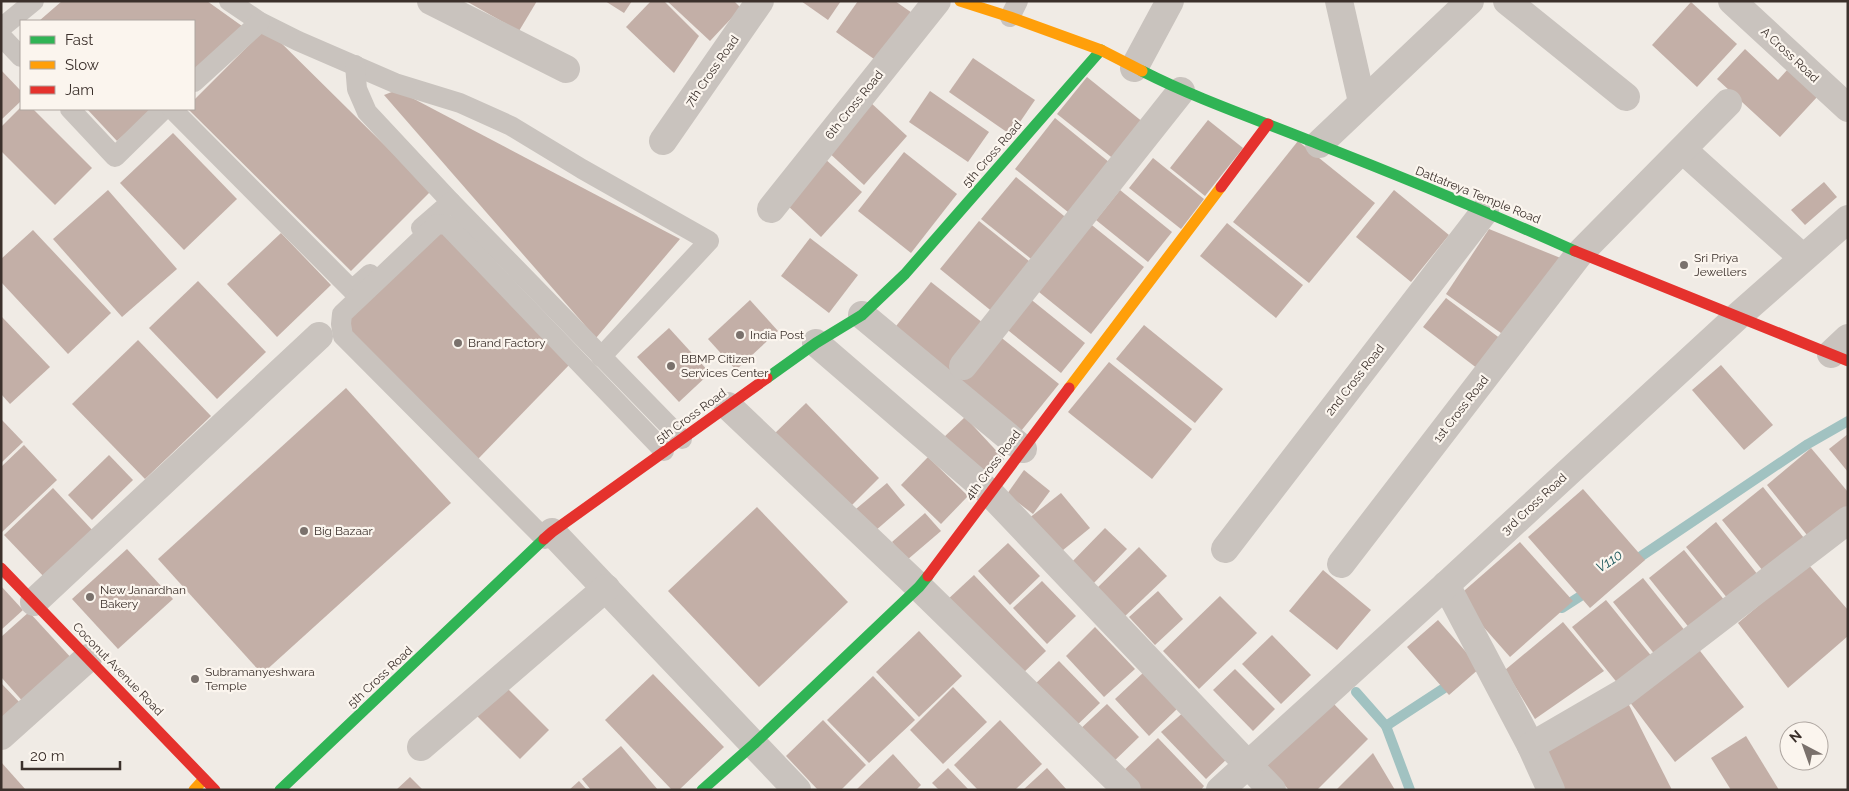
<svg xmlns="http://www.w3.org/2000/svg" width="1849" height="791" font-family="Raleway,sans-serif">
<style>
.lines{fill:none;stroke-linecap:round;stroke-linejoin:round}
.stream{stroke:#a1c2c1;stroke-width:10}
.building{fill:#c3afa7}
.lane{stroke:#c9c3be;stroke-width:20}
.street{stroke:#c9c3be;stroke-width:28}
.fast{stroke:#30b455;stroke-width:11}
.slow{stroke:#ff9f0a;stroke-width:11}
.jam{stroke:#e5322d;stroke-width:11}
.poi-dot{fill:#7a716c;stroke:#fbf5ee;stroke-width:2}
.labels{text-anchor:middle;dominant-baseline:central;stroke-width:4.5;stroke-linejoin:round;paint-order:stroke}
.street-label{font-size:12px;fill:#3b302b;stroke:#fbf5ee}
.poi-label{font-size:12px;fill:#3b302b;stroke:#fbf5ee;text-anchor:start}
.water-label{font-size:14px;font-style:italic;fill:#1f5a5e;stroke:#fbf5ee}
</style>
<rect width="100%" height="100%" fill="#f0ebe5"/>
<g class="lines">
<g class="stream">
<polyline points="1631,563 1808,444 1848,421"/>
<polyline points="1562,608 1590,590"/>
<polyline points="1356,692 1386,726 1410,790"/>
<polyline points="1386,726 1455,681"/>
</g>
</g>
<g class="building">
<polygon points="62,1 207,1 242,26 194,70 194,21 39,21"/>
<polygon points="466,1 537,1 519,31"/>
<polygon points="605,1 632,1 624,13"/>
<polygon points="651,1 664,1 699,36 674,73 626,27"/>
<polygon points="667,1 734,1 741,8 710,41"/>
<polygon points="801,1 841,1 828,20"/>
<polygon points="858,1 895,1 915,15 881,64 836,32"/>
<polygon points="1691,2 1737,44 1697,87 1652,45"/>
<polygon points="266,28 431,191 351,271 188,109 194,109 194,100"/>
<polygon points="1745,49 1778,80 1788,69 1818,96 1780,137 1717,79"/>
<polygon points="973,58 1035,100 1011,135 949,92"/>
<polygon points="1,70 21,91 21,101 1,120"/>
<polygon points="1087,77 1144,123 1115,160 1057,114"/>
<polygon points="397,90 680,239 596,338 384,95"/>
<polygon points="930,91 989,132 968,162 909,122"/>
<polygon points="870,102 907,136 864,185 826,150"/>
<polygon points="21,107 21,109 33,109 92,168 55,205 1,151 1,127"/>
<polygon points="87,109 152,109 117,141"/>
<polygon points="1055,118 1115,167 1074,217 1015,169"/>
<polygon points="1208,120 1243,148 1205,196 1170,168"/>
<polygon points="173,133 237,199 184,250 120,183"/>
<polygon points="1298,141 1375,203 1309,283 1233,222"/>
<polygon points="904,152 957,194 911,253 858,211"/>
<polygon points="824,158 862,192 821,237 786,204"/>
<polygon points="1153,158 1204,199 1181,229 1129,188"/>
<polygon points="1016,177 1074,224 1040,266 981,219"/>
<polygon points="1824,182 1837,197 1805,225 1791,210"/>
<polygon points="108,190 177,269 122,317 53,239"/>
<polygon points="1120,190 1172,232 1148,262 1096,220"/>
<polygon points="1394,190 1449,235 1411,282 1356,237"/>
<polygon points="979,221 1039,269 1000,318 940,269"/>
<polygon points="1088,222 1144,267 1091,334 1034,288"/>
<polygon points="1227,223 1303,285 1276,318 1200,256"/>
<polygon points="1489,229 1563,259 1508,338 1446,294"/>
<polygon points="33,230 111,313 68,354 1,282 1,259"/>
<polygon points="443,230 572,362 478,459 344,324"/>
<polygon points="281,233 331,285 277,337 227,284"/>
<polygon points="810,238 858,275 829,313 781,276"/>
<polygon points="198,281 266,352 217,399 149,328"/>
<polygon points="931,282 988,327 945,381 889,335"/>
<polygon points="1028,297 1085,343 1061,373 1004,327"/>
<polygon points="1446,298 1505,342 1482,372 1423,327"/>
<polygon points="750,300 778,331 736,370 708,339"/>
<polygon points="1,316 50,367 10,404 1,394"/>
<polygon points="1144,325 1223,389 1195,423 1116,359"/>
<polygon points="669,328 710,373 679,402 637,357"/>
<polygon points="993,331 1059,384 1017,436 951,383"/>
<polygon points="138,340 211,416 145,479 72,404"/>
<polygon points="1109,362 1192,429 1152,479 1068,412"/>
<polygon points="1721,365 1773,425 1744,450 1692,390"/>
<polygon points="346,388 451,503 262,674 158,559"/>
<polygon points="806,403 879,478 846,511 772,436"/>
<polygon points="965,417 1004,459 980,481 941,440"/>
<polygon points="1,419 23,442 1,463"/>
<polygon points="1848,434 1848,472 1829,449"/>
<polygon points="24,445 57,480 1,533 1,467"/>
<polygon points="1811,448 1848,492 1848,510 1811,540 1767,485"/>
<polygon points="109,455 133,480 92,520 68,495"/>
<polygon points="928,457 968,496 941,524 901,485"/>
<polygon points="1024,470 1050,491 1033,514 1007,494"/>
<polygon points="887,483 905,505 875,531 856,509"/>
<polygon points="1763,487 1804,538 1763,571 1722,520"/>
<polygon points="53,488 95,533 46,579 4,535"/>
<polygon points="1583,489 1645,560 1590,608 1528,537"/>
<polygon points="1061,493 1090,528 1057,555 1028,519"/>
<polygon points="757,507 848,602 759,687 668,591"/>
<polygon points="925,513 941,531 907,560 892,542"/>
<polygon points="1716,522 1758,575 1728,599 1686,547"/>
<polygon points="1105,528 1127,549 1090,587 1068,566"/>
<polygon points="1520,542 1573,601 1510,657 1457,597"/>
<polygon points="1008,543 1040,576 1010,605 978,571"/>
<polygon points="1139,547 1167,576 1122,619 1095,590"/>
<polygon points="127,549 173,599 118,649 72,599"/>
<polygon points="1684,550 1725,601 1691,630 1649,578"/>
<polygon points="1808,564 1848,610 1848,636 1788,688 1738,623"/>
<polygon points="1323,570 1371,610 1337,650 1289,611"/>
<polygon points="974,575 1046,651 1019,677 946,601"/>
<polygon points="1643,578 1686,632 1656,656 1613,602"/>
<polygon points="1042,581 1076,616 1047,644 1013,608"/>
<polygon points="1,586 23,610 1,630"/>
<polygon points="1158,591 1183,619 1155,645 1129,617"/>
<polygon points="1220,596 1257,633 1199,689 1163,651"/>
<polygon points="1606,600 1653,658 1619,685 1572,627"/>
<polygon points="29,612 74,661 26,705 1,677 1,637"/>
<polygon points="1438,620 1480,668 1449,695 1407,647"/>
<polygon points="1563,622 1604,671 1535,719 1505,670"/>
<polygon points="1095,627 1135,669 1104,697 1066,656"/>
<polygon points="919,631 962,676 919,717 876,672"/>
<polygon points="1272,635 1311,675 1281,704 1242,664"/>
<polygon points="1697,647 1744,707 1675,762 1629,701"/>
<polygon points="1059,661 1100,703 1072,730 1032,687"/>
<polygon points="1235,669 1275,709 1253,731 1213,690"/>
<polygon points="1144,672 1178,708 1149,736 1115,699"/>
<polygon points="653,674 724,747 679,790 672,790 605,720"/>
<polygon points="873,676 915,720 869,763 827,720"/>
<polygon points="1,683 22,705 1,724"/>
<polygon points="506,687 549,730 520,759 477,716"/>
<polygon points="953,687 987,722 943,764 910,730"/>
<polygon points="1331,701 1368,739 1317,790 1289,790 1266,766"/>
<polygon points="1627,701 1672,790 1559,790 1537,746"/>
<polygon points="1107,704 1139,737 1109,766 1077,732"/>
<polygon points="1186,710 1230,756 1206,779 1161,732"/>
<polygon points="823,720 866,765 841,790 818,790 786,756"/>
<polygon points="1000,720 1042,764 1015,790 978,790 954,765"/>
<polygon points="1746,736 1779,790 1731,790 1711,758"/>
<polygon points="1158,738 1204,786 1201,790 1137,790 1121,773"/>
<polygon points="621,746 658,790 591,790 582,779"/>
<polygon points="1373,753 1395,790 1336,790"/>
<polygon points="893,754 921,785 916,790 856,790"/>
<polygon points="1,762 26,790 1,790"/>
<polygon points="948,768 969,790 939,790 932,783"/>
<polygon points="1047,768 1067,790 1023,790"/>
<polygon points="410,777 423,790 396,790"/>
<polygon points="579,781 587,790 569,790"/>
</g>
<g class="lines">
<g class="lane">
<polyline points="229,1 260,22 298,41 395,83 460,103 511,126 582,169 709,241 601,357"/>
<polyline points="1010,17 1018,1"/>
<polyline points="1,28 34,1"/>
<polyline points="1,36 21,57"/>
<polyline points="355,65 357,89 367,112 451,202"/>
<polyline points="194,82 260,22"/>
<polyline points="70,109 115,157 164,109"/>
<polyline points="172,109 352,290 370,274"/>
<polyline points="421,228 451,202 682,439"/>
<polyline points="545,539 343,336 341,324 342,314 437,224 447,225 664,451"/>
</g>
<g class="street">
<polyline points="431,1 566,69"/>
<polyline points="1339,1 1362,102"/>
<polyline points="1507,1 1626,97"/>
<polyline points="1732,1 1848,108"/>
<polyline points="1134,68 1170,1"/>
<polyline points="663,141 760,1"/>
<polyline points="1319,144 1470,1"/>
<polyline points="1683,150 1803,258"/>
<polyline points="771,209 937,1"/>
<polyline points="862,315 1023,449"/>
<polyline points="816,343 990,493 1272,790"/>
<polyline points="1831,354 1848,338"/>
<polyline points="963,366 1181,91"/>
<polyline points="728,406 919,587 1127,790"/>
<polyline points="552,532 797,790"/>
<polyline points="1225,549 1485,211"/>
<polyline points="1341,564 1580,253 1728,103"/>
<polyline points="1446,585 1531,746 1551,790"/>
<polyline points="34,602 319,336"/>
<polyline points="1,736 88,658"/>
<polyline points="1531,746 1624,692 1848,520"/>
<polyline points="421,747 606,588"/>
<polyline points="1220,790 1446,585 1738,316 1848,219"/>
</g>
<g class="fast">
<path d="M1142,71c57,29 117,49 176,73 87,34 172,69 257,107"/>
<polyline points="767,378 816,343 862,315 905,274 1101,50"/>
<polyline points="280,790 544,539"/>
<polyline points="702,790 754,744 919,587 928,576"/>
</g>
<g class="slow">
<polyline points="960,1 1010,17 1101,50 1142,71"/>
<polyline points="1069,388 1221,187"/>
<polyline points="194,790 204,779"/>
</g>
<g class="jam">
<polyline points="1221,187 1268,124"/>
<polyline points="1575,251 1848,361"/>
<polyline points="544,539 552,532 767,378"/>
<polyline points="1,568 215,790"/>
<polyline points="928,576 1069,388"/>
</g>
</g>
<g class="poi-dot">
<circle cx="1684" cy="265" r="5"/>
<circle cx="740" cy="335" r="5"/>
<circle cx="458" cy="343" r="5"/>
<circle cx="671" cy="366" r="5"/>
<circle cx="304" cy="531" r="5"/>
<circle cx="90" cy="597" r="5"/>
<circle cx="195" cy="679" r="5"/>
</g>
<g class="labels">
<g class="street-label">
<text transform="translate(1790 55) rotate(43)">A Cross Road</text>
<text transform="translate(712 71) rotate(-55)">7th Cross Road</text>
<text transform="translate(854 105) rotate(-51)">6th Cross Road</text>
<text transform="translate(992 154) rotate(-49)">5th Cross Road</text>
<text transform="translate(1478 195) rotate(22)">Dattatreya Temple Road</text>
<text transform="translate(1355 380) rotate(-52)">2nd Cross Road</text>
<text transform="translate(1461 409) rotate(-52)">1st Cross Road</text>
<text transform="translate(691 416) rotate(-36)">5th Cross Road</text>
<text transform="translate(993 465) rotate(-53)">4th Cross Road</text>
<text transform="translate(1534 504) rotate(-43)">3rd Cross Road</text>
<text transform="translate(118 669) rotate(46)">Coconut Avenue Road</text>
<text transform="translate(380 677) rotate(-43)">5th Cross Road</text>
</g>
<g class="poi-label">
<text x="1694" y="258">Sri Priya<tspan x="1694" dy="14">Jewellers</tspan></text>
<text x="750" y="335">India Post</text>
<text x="468" y="343">Brand Factory</text>
<text x="681" y="359">BBMP Citizen<tspan x="681" dy="14">Services Center</tspan></text>
<text x="314" y="531">Big Bazaar</text>
<text x="100" y="590">New Janardhan<tspan x="100" dy="14">Bakery</tspan></text>
<text x="205" y="672">Subramanyeshwara<tspan x="205" dy="14">Temple</tspan></text>
</g>
<g class="water-label">
<text transform="translate(1609 561) rotate(-34)">V110</text>
</g>
</g>
<rect width="1849" height="791" fill="none" stroke="#3b302b" stroke-width="5"/>
<rect x="20" y="20" width="175" height="90" fill="#fbf5ee" stroke="#aea6a0"/>
<rect x="30" y="36" width="25" height="8" fill="#30b455" stroke="#aea6a0"/>
<text x="65" y="45" font-size="15" fill="#3b302b">Fast</text>
<rect x="30" y="61" width="25" height="8" fill="#ff9f0a" stroke="#aea6a0"/>
<text x="65" y="70" font-size="15" fill="#3b302b">Slow</text>
<rect x="30" y="86" width="25" height="8" fill="#e5322d" stroke="#aea6a0"/>
<text x="65" y="95" font-size="15" fill="#3b302b">Jam</text>
<g transform="translate(1804 746) rotate(319)"><circle r="24" fill="#fbf5ee" stroke="#aea6a0"/>
<path d="M0-4L9 19L0 12L-9 19Z" fill="#7a716c"/>
<text y="-8" font-size="14" font-weight="bold" text-anchor="middle" fill="#3b302b">N</text>
</g>
<path d="M22 761v8h98v-8" fill="none" stroke="#3b302b" stroke-width="2.5"/>
<text x="30" y="761" font-size="15" fill="#3b302b" stroke="#fbf5ee" stroke-width="4" paint-order="stroke">20 m</text>
</svg>
